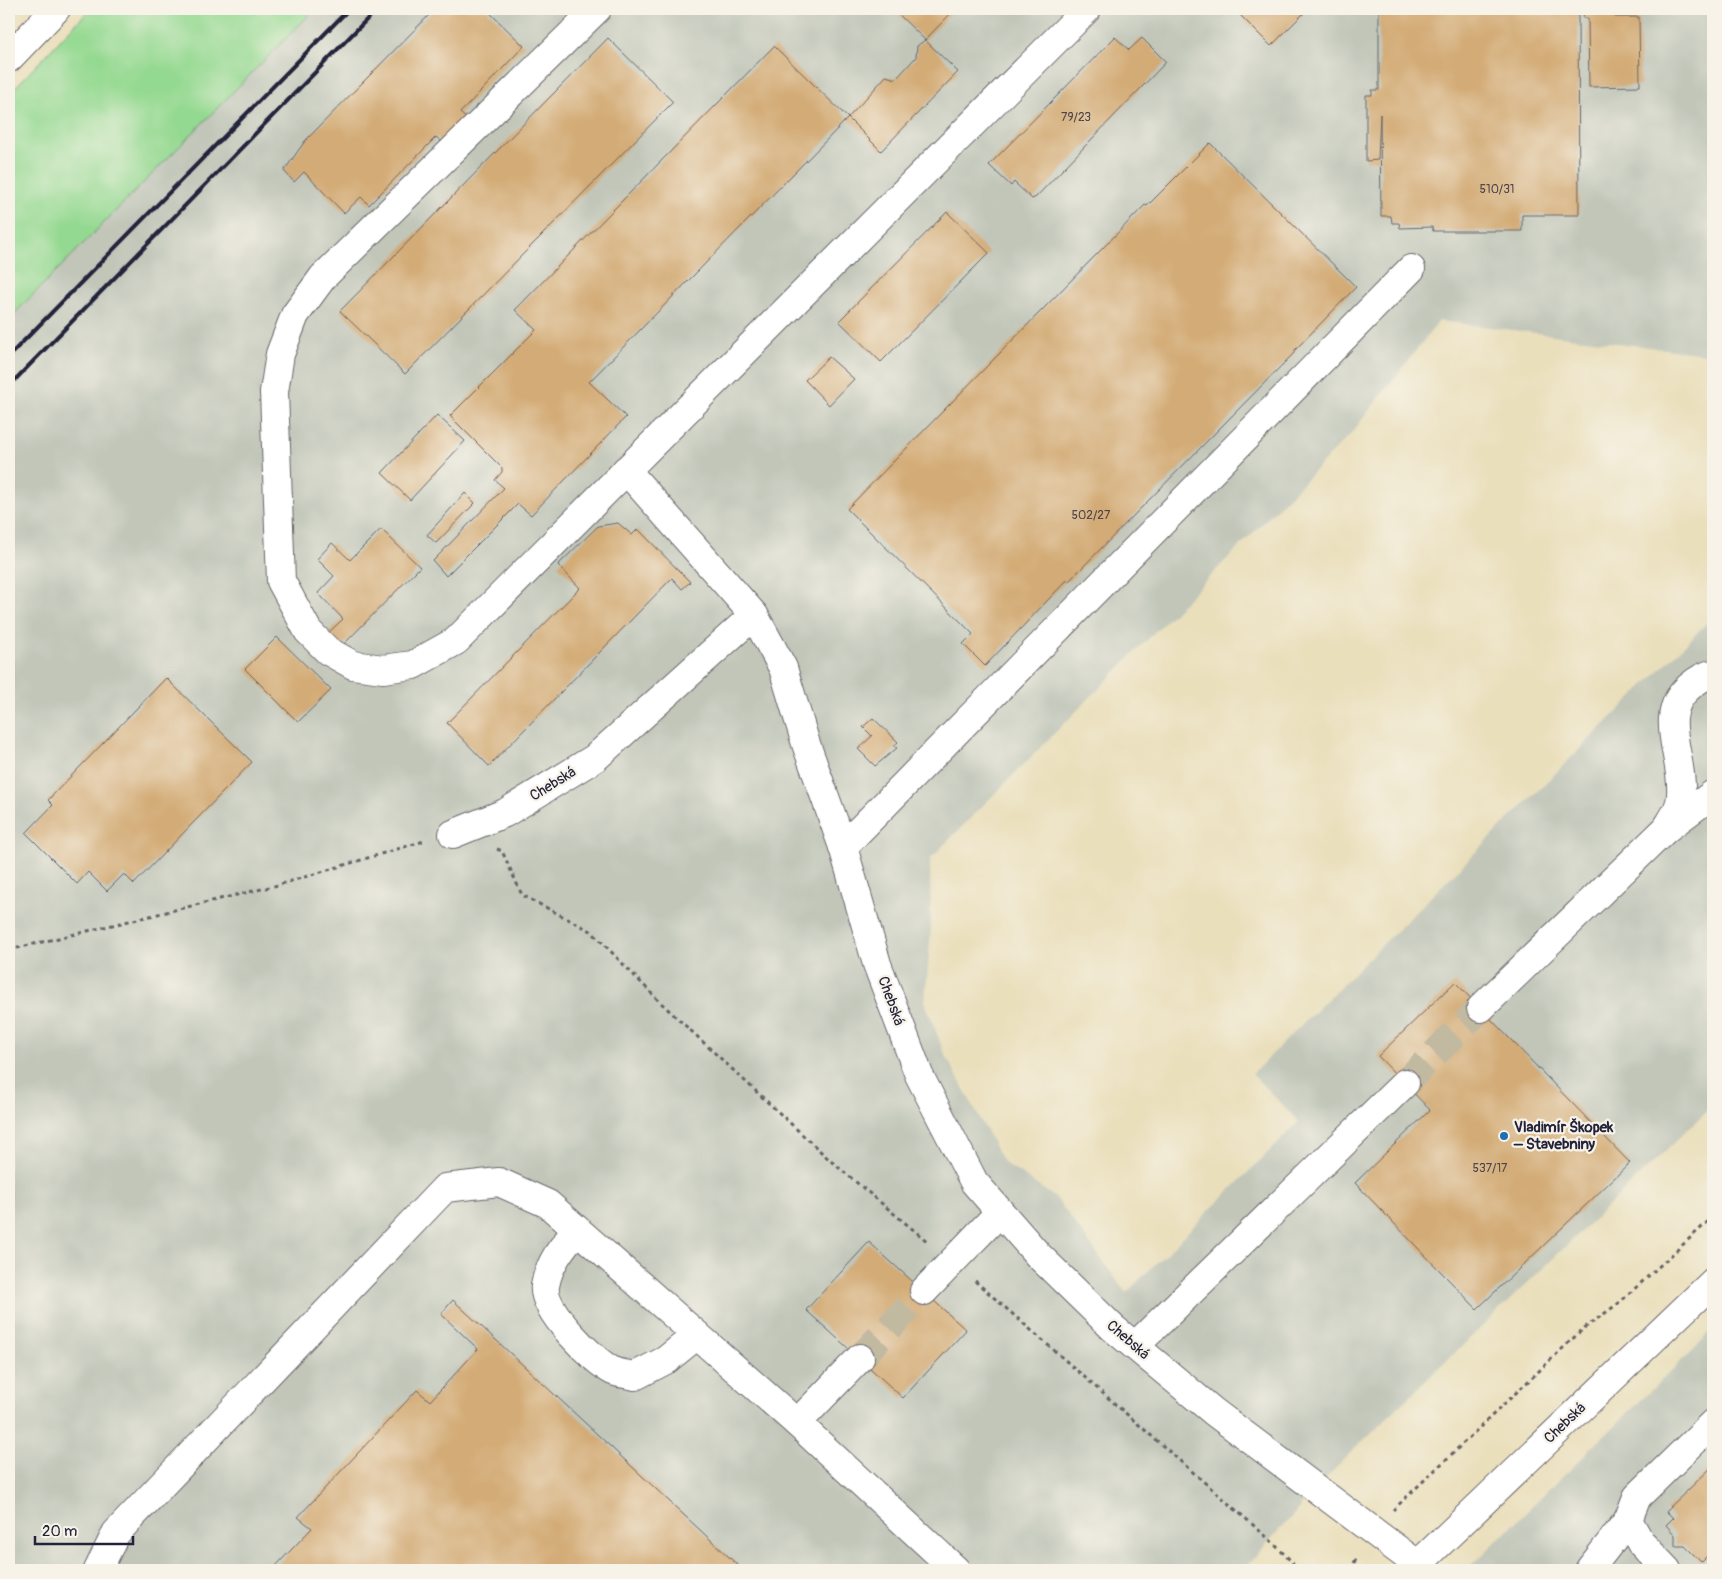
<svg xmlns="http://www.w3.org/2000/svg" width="1722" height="1579" font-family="Pangolin,sans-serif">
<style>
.industrial{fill:#c1c6b9}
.green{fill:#94d991;stroke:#5b7e66}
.building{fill:#d3ab76}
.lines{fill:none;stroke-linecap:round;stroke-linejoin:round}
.minor-tunnel{stroke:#c2b9a1;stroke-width:28;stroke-dasharray:28 14;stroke-linecap:butt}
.minor-casing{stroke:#686468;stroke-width:30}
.major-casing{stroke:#686468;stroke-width:30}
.path{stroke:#686468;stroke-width:3;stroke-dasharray:4 4;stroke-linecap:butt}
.minor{stroke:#fff;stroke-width:28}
.major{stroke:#fff;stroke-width:28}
.rail{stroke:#22223b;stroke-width:4}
.poi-dot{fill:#1f6fb2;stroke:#f7f3e8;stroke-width:2}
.labels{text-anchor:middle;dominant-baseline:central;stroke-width:4.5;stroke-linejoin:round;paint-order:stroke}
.number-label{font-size:12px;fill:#4e444a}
.street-label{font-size:15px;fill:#22223b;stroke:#f7f3e8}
.poi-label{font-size:15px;font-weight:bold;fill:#22223b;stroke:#f7f3e8;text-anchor:start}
</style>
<rect width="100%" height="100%" fill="#f7f3e8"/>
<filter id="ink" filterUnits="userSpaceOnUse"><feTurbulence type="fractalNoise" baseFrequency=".02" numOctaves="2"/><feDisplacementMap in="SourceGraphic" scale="10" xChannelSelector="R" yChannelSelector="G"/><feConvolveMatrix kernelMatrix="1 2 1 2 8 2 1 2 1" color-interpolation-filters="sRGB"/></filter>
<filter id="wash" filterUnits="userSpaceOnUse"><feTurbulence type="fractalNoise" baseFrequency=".0096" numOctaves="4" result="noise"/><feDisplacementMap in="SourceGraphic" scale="20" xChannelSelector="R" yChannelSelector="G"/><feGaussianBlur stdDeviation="1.12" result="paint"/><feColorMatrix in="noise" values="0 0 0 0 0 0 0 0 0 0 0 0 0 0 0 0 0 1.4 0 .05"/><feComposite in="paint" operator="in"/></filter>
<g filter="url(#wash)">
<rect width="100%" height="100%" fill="#eadfbb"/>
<g class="industrial">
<polygon points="315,9 1713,9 1713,355 1439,321 1350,435 930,859 931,930 925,1002 943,1050 1003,1162 1056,1198 1126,1293 1299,1122 1252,1074 1713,617 1713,1105 1341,1462 1243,1570 9,1570 9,319"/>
<polygon points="1713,1330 1713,1570 1467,1570"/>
</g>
<polygon class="green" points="90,9 315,9 9,319 9,94"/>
<g id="blocks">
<g class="building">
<polygon points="435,9 486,9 524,46 460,113 468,120 445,144 436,137 369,205 361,197 344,213 304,172 294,182 284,171 305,141"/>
<polygon points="893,9 955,9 925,40"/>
<polygon points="1242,9 1308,9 1271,46 1238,13"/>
<polygon points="1379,9 1578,9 1579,215 1522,215 1522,231 1433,231 1432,227 1400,228 1399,223 1392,223 1391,216 1381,216 1380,114 1378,160 1366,161 1366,95 1372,95 1372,90 1379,90"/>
<polygon points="1584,9 1614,9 1615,17 1639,17 1640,86 1589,87 1588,18 1583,18"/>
<polygon points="1115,37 1129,50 1142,38 1166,62 1036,197 1032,199 1014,182 1011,186 989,165"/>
<polygon points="608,38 673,102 405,374 340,311"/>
<polygon points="925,40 958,72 881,151 848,118 886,76 896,79 916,57 917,46"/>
<polygon points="774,46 848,118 589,382 626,417 531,515 518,504 446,576 433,561 504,488 495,480 502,472 502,468 450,416 536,330 515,310"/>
<polygon points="1210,143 1356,287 1294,351 1295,352 1068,582 1067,580 985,666 963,644 973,634 847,509 1145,205 1147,206"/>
<polygon points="947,212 989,253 881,362 839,321"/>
<polygon points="829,357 854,379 829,405 805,380"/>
<polygon points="437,415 465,441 410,500 382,473"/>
<polygon points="465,493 475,503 436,543 427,535"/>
<polygon points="618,523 632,535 638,529 690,582 682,589 672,578 489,766 447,723 580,588 558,565 598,526"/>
<polygon points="381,529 420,567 342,646 328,633 343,619 318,593 334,576 317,559 332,543 350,560"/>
<polygon points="277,637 331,690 298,722 245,669"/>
<polygon points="166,678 252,762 134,884 124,874 107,891 88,872 77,884 26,833 53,805 48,800"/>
<polygon points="873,718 898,742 894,746 897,748 875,766 858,749 872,736 863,727"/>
<polygon points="1455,982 1630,1163 1477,1309 1355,1183 1430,1110 1378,1056"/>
<polygon points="869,1242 966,1330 903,1398 806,1310"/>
<polygon points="453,1300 743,1570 272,1570 312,1528 298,1517 417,1390 430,1401 478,1349 441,1314"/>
<polygon points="1713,1466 1713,1561 1708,1555 1701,1562 1685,1546 1675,1546 1675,1535 1666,1525 1673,1518 1666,1511"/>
</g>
</g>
</g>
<g filter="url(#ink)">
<use href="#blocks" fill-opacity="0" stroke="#686468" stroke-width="1"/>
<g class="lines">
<g class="minor-tunnel">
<polyline points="1405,1083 1481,1008"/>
<polyline points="860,1358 924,1291"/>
</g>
<defs>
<g id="minor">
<polyline points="597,9 323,277 295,315 280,354 274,392 281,581 308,631 328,651 353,665 383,669 413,665 456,641 1087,9"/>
<polyline points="9,58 56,9"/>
<polyline points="626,470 754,615"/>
<path d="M1668,826c7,-11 13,-20 13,-32 3,-37 -25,-79 8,-107 7,-6 15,-12 24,-13"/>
<polyline points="453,834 505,813 595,758 754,615 783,668 806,744 843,847 877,964 919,1075 974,1182 1038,1255 1113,1328 1214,1412 1425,1570"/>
<polyline points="843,847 1411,269"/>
<polyline points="1481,1008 1666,829 1713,794"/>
<path d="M577,1230c-15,17 -28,33 -32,56 -4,23 48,75 68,85 6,3 15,3 22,5l31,-16 31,-25"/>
<polyline points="924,1291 1000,1212"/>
<polyline points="1135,1346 1405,1083"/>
<polyline points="797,1423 860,1358"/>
<polyline points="98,1570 116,1533 445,1188 499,1182 548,1204 797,1423 956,1570"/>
<polyline points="1589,1570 1628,1520"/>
<polyline points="1667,1570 1641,1543 1628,1520 1637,1497 1713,1423"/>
</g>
<polyline id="major" points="1412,1570 1713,1282"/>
</defs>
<use href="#minor" class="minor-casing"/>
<use href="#major" class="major-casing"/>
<g class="path">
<polyline points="497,849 502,851 522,895 591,931 660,1002 832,1162 928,1242"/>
<polyline points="9,950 278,885 424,841"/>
<polyline points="975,1281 1269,1539 1292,1562 1295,1570"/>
<polyline points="1393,1510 1583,1329 1619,1303 1713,1217"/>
<polyline points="1350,1570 1358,1556"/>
</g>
<use href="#minor" class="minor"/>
<use href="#major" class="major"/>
<g class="rail">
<polyline points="9,356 349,9"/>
<polyline points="9,386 377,9"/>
</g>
</g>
</g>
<circle class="poi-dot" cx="1504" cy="1136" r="5"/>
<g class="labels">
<g class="number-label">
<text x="1076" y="117">79/23</text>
<text x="1497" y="189">510/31</text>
<text x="1091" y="515">502/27</text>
<text x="1490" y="1168">537/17</text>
</g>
<g class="street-label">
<text transform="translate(553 784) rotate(-32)">Chebská</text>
<text transform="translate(891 1001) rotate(70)">Chebská</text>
<text transform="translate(1128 1340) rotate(41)">Chebská</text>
<text transform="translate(1565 1423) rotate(-44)">Chebská</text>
</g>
<g class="poi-label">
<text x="1514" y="1127">Vladimír Škopek<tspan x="1514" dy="17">– Stavebniny</tspan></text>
</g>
</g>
<rect width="1722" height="1579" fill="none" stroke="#f7f3e8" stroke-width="30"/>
<path d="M35 1536v8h98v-8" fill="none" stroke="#22223b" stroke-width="2.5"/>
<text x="42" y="1536" font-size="15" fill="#22223b" stroke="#f7f3e8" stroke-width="4" paint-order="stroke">20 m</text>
</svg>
